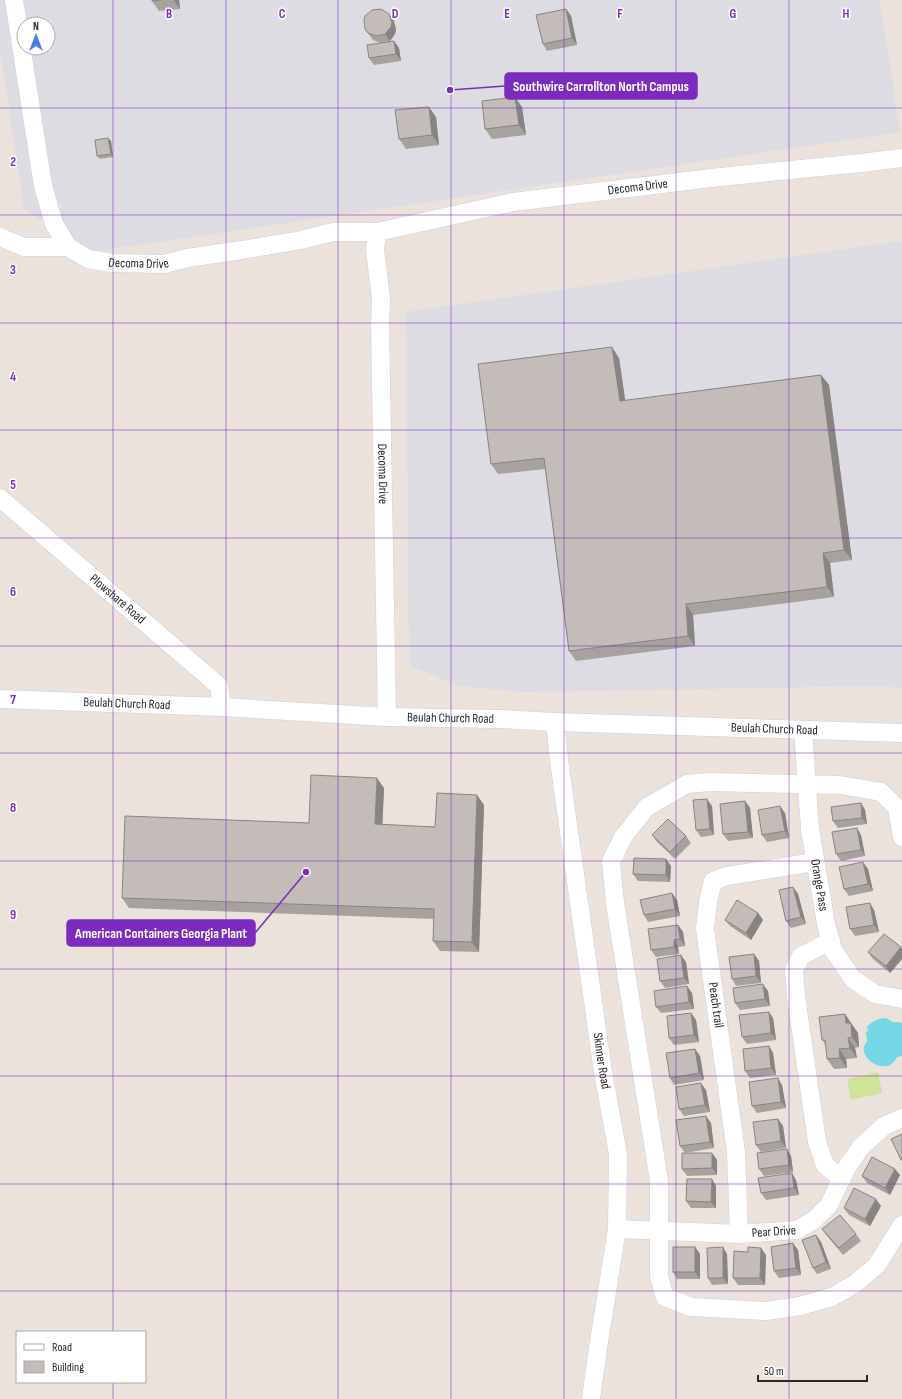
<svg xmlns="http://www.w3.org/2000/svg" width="902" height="1399" font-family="'Sofia Sans Condensed',sans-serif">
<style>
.industrial{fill:#dddce3;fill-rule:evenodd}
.pitch{fill:#cfe498}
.water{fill:#76d8e6}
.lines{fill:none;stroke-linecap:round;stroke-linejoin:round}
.minor-casing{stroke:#cad0da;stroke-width:19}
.minor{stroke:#fff;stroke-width:18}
.wall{fill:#a8a29f}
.shaded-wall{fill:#888482}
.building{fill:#c3bcb9;stroke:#888482}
.grid{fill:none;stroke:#7b2cbf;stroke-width:1;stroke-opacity:0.55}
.labels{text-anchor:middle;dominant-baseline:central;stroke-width:3;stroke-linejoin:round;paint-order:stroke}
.street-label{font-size:13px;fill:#292929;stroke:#fff}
.grid-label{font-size:13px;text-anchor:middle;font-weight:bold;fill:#7b2cbf;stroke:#fff;stroke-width:3;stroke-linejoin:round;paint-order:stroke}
.leader{fill:none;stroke:#7b2cbf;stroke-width:1.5}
.callout-dot{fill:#7b2cbf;stroke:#fff;stroke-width:1.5}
.callout{fill:#7b2cbf;stroke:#7b2cbf;stroke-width:1.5}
.callout-label{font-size:14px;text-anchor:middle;font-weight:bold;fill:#fff}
</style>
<rect width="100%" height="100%" fill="#ebe2dc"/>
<g class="industrial">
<path d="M0,0h880l20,132 -810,120 -66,-43 -24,-161zM24,24h24v24h-24z"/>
<polygon points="902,241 902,688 875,686 524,692 458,686 409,665 406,312"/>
</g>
<polygon class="pitch" points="878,1072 882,1093 851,1100 847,1079"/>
<path class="water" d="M883,1018l5,1 4,3h6l4,1v33l-5,1c-10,23 -44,-2 -30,-15l-1,-10 2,-1 -1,-4c4,-5 10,-8 16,-9z"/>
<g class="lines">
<defs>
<g id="minor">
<path id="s1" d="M14,0l29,186 11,38 14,23 20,12 24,4 52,1 23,-6 55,-8 59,-10 32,-8h44l-2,18 6,48 -1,28 7,391"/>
<path id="s2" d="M377,232l136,-30 207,-25 141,-14 41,-5"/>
<polyline points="0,237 24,247 68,247"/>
<path id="s3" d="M0,498l219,188 3,21"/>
<path id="s4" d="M0,699l222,8 165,10 112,2 56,3 347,11"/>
<path id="s5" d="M555,722l5,46 43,304 15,82 -1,75 -19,119 -7,51"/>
<path id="s6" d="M803,730l7,99 16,95 7,26 20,29 22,15 27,5"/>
<polyline points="902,837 897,808 881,792 840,785 710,782 687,784 647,807 623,837 611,862 615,903 659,1181 659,1276 665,1297 691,1307 766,1311 800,1306 832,1297 856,1283 877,1265 902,1225"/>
<polyline points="831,941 801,956 794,970 796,996 817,1142 825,1165 842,1179"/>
<path id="s7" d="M617,1229l122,5 58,-4 17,-10 15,-15 18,-38 14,-20 23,-21 18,-8"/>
<polyline points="739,1234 736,1152 705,929 708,902 713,881 727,876 815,862"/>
</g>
</defs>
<use href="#minor" class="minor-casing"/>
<use href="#minor" class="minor"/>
</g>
<g class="wall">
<polygon points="152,0 179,0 180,9 159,11 152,1"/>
<polygon points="566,9 571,16 577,45 547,51 543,44"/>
<polygon points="394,21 396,30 395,34 390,41 385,42 394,41 399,48 401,61 374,65 369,58 380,43 373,40 365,29"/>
<polygon points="522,107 526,135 492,139 485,129"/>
<polygon points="436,117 439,145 406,149 399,139"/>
<polygon points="111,141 113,157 100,159 97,156"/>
<polygon points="619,358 625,401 821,375 829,385 852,560 830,563 834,597 693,615 695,646 576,661 569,651 545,469 498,474 491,464"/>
<polygon points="384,788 382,825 435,827 484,805 479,952 440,951 433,941 434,919 129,908 122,898 309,823"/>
<polygon points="745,801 750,808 753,838 728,841 723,834"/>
<polygon points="861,803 865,810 867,824 838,828 833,821"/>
<polygon points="712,806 714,835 701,837 696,830"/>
<polygon points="785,813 789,838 767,842 762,835"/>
<polygon points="652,835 686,836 691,843 675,859 657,842"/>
<polygon points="861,835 865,856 841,861 836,854"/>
<polygon points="671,866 670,882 638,881 633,874"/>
<polygon points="868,869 873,891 849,896 844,889"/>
<polygon points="793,887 798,894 806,924 791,928 786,921"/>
<polygon points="677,900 680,916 648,922 644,915"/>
<polygon points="874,910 879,932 855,936 850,929"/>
<polygon points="758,913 763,920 751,940 730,926 725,920"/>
<polygon points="678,925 683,932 685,946 678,947 679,954 656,957 651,950"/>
<polygon points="902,949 902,959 890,973 873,959 868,952"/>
<polygon points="754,954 759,961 761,983 736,986 732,979"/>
<polygon points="686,962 689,984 665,988 660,981"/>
<polygon points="768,991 770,1006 740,1010 735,1003"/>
<polygon points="692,993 694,1009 661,1013 656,1007"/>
<polygon points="769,1012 773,1018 776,1040 747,1044 742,1037"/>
<polygon points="691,1013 696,1020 699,1042 674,1045 669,1038"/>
<polygon points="852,1024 852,1025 858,1033 859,1047 855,1048 857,1058 846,1059 847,1068 834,1069 827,1059 826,1045 822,1040"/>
<polygon points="769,1046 773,1053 776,1075 750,1078 745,1071"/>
<polygon points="695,1049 700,1056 704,1080 674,1085 670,1078"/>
<polygon points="782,1085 786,1108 757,1113 752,1106"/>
<polygon points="706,1090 710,1112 684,1116 679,1109"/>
<polygon points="778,1119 783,1126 786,1148 761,1152 756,1145"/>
<polygon points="711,1123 714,1148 685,1153 680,1146"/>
<polygon points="712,1153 717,1160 717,1175 687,1176 682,1169"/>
<polygon points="791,1156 793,1172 764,1176 759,1169"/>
<polygon points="895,1169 900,1175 890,1195 867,1183 862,1176"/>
<polygon points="796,1180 799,1195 766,1200 761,1193"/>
<polygon points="716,1186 716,1208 691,1208 686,1201"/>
<polygon points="881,1206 870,1226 849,1215 844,1208"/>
<polygon points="822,1229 856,1234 861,1241 843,1255 827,1236"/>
<polygon points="816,1235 821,1242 831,1269 817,1274 813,1268"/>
<polygon points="695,1247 700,1254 700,1279 677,1279 673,1272"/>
<polygon points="798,1250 801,1275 779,1278 774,1271"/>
<polygon points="748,1252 766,1255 765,1285 738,1285 733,1278"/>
<polygon points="727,1254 728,1284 712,1285 708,1278"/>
</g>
<g class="shaded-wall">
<polygon points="174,0 179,0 180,9"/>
<polygon points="566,9 571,16 577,45 572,38"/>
<polygon points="389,14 394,21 396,30 395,34 390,41 385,34"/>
<polygon points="394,41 399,48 401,61 396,54"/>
<polygon points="515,97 522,107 526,135 519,125"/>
<polygon points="429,107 436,117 439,145 432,135"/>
<polygon points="108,138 111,141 113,157 111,154"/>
<polygon points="612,347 619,358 627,412 620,401"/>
<polygon points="821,375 829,385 852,560 844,550"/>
<polygon points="823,553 830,563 834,597 827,587"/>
<polygon points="686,604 693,615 695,646 688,636"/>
<polygon points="377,778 384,788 382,835 375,824"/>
<polygon points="477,795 484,805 479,952 472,942"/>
<polygon points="707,799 712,806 714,835 710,829"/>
<polygon points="745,801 750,808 753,838 748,832"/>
<polygon points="861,803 865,810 867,824 862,818"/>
<polygon points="780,806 785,813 789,838 785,831"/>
<polygon points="857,828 861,835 865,856 861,850"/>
<polygon points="666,859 671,866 670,882 666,875"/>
<polygon points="863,862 868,869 873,891 868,884"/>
<polygon points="793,887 798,894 806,924 801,917"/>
<polygon points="672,893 677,900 680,916 675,909"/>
<polygon points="870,903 874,910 879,932 874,925"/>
<polygon points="758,913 763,920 751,940 746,933"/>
<polygon points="678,925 683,932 685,946 680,939"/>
<polygon points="674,940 678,947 679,954 674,947"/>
<polygon points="901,947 902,949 902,959 890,973 886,966"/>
<polygon points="754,954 759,961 761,983 756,976"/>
<polygon points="681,955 686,962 689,984 684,978"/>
<polygon points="763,984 768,991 770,1006 765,999"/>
<polygon points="687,986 692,993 694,1009 689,1002"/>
<polygon points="769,1012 773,1018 776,1040 771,1033"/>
<polygon points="691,1013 696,1020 699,1042 694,1035"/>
<polygon points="845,1014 858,1033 859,1047 852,1037 846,1023"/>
<polygon points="848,1038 855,1048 857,1058 850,1048"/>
<polygon points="769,1046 773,1053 776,1075 771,1068"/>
<polygon points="695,1049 700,1056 704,1080 699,1073"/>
<polygon points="839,1049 846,1059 847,1068 840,1058"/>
<polygon points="778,1078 782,1085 786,1108 781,1102"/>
<polygon points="701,1083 706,1090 710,1112 705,1105"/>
<polygon points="706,1116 711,1123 714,1148 710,1142"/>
<polygon points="778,1119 783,1126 786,1148 781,1141"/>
<polygon points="787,1149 791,1156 793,1172 789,1165"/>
<polygon points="712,1153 717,1160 717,1175 712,1168"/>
<polygon points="895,1169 900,1175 890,1195 885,1188"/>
<polygon points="792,1173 796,1180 799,1195 794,1188"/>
<polygon points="712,1179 716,1186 716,1208 711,1202"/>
<polygon points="876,1199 881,1206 870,1226 865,1219"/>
<polygon points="816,1235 821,1242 831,1269 826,1262"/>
<polygon points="793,1243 798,1250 801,1275 796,1268"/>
<polygon points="695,1247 700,1254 700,1279 695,1272"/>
<polygon points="723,1247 727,1254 728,1284 723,1278"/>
<polygon points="761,1248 766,1255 765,1285 760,1278"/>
</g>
<g class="building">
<polygon points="152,0 161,0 152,1"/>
<polygon points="381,9 389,14 392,23 391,27 385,34 376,36 368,33 365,29 364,20 365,16 372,10"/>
<polygon points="566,9 572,38 543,44 536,15"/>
<polygon points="394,41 396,54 369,58 367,45"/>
<polygon points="515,97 519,125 485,129 482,101"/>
<polygon points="429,107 432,135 399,139 395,110"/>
<polygon points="108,138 111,154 97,156 95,140"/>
<polygon points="612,347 620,401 821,375 844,550 823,553 827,587 686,604 688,636 569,651 544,458 491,464 478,364"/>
<polygon points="311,775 377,778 375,824 435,827 437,793 477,795 472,942 433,941 434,909 122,898 125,816 309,823"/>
<polygon points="707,799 710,829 696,830 693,800"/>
<polygon points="745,801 748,832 723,834 720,804"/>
<polygon points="861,803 862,818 833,821 831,807"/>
<polygon points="780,806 785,831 762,835 758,810"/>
<polygon points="668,819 686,836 670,852 652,835"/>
<polygon points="857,828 861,850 836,854 832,832"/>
<polygon points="634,858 666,859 666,875 633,874"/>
<polygon points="863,862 868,884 844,889 839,867"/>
<polygon points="793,887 801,917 786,921 779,890"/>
<polygon points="672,893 675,909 644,915 640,900"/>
<polygon points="737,900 758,913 746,933 725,920"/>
<polygon points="870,903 874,925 850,929 846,907"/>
<polygon points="678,925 680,939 674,940 674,947 651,950 648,929"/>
<polygon points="884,934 901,947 886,966 868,952"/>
<polygon points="754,954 756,976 732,979 729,957"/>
<polygon points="681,955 684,978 660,981 657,959"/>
<polygon points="763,984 765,999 735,1003 733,988"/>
<polygon points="687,986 689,1002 656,1007 654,991"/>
<polygon points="769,1012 771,1033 742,1037 739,1015"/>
<polygon points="691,1013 694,1035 669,1038 667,1016"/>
<polygon points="845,1014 846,1023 851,1023 852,1037 848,1038 850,1048 839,1049 840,1058 827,1059 825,1040 822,1040 819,1017"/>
<polygon points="769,1046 771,1068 745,1071 743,1049"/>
<polygon points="695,1049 699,1073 670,1078 666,1053"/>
<polygon points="778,1078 781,1102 752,1106 749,1082"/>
<polygon points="701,1083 705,1105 679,1109 676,1087"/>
<polygon points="706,1116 710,1142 680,1146 676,1120"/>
<polygon points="778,1119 781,1141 756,1145 753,1122"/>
<polygon points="902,1134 902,1160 901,1160 891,1139"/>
<polygon points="787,1149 789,1165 759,1169 757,1153"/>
<polygon points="682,1153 712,1153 712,1168 682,1169"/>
<polygon points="872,1157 895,1169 885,1188 862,1176"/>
<polygon points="792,1173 794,1188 761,1193 758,1178"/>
<polygon points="687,1179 712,1179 711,1202 686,1201"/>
<polygon points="854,1188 876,1199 865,1219 844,1208"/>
<polygon points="840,1215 856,1234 839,1248 822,1229"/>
<polygon points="816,1235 826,1262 813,1268 802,1240"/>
<polygon points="793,1243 796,1268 774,1271 771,1247"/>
<rect x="673" y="1247" width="22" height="25"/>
<polygon points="723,1247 723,1278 708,1278 707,1248"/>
<polygon points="748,1247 761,1248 760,1278 733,1278 734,1251 748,1252"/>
</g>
<path class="grid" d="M113,0v1332M226,0v1399M338,0v1399M451,0v1399M564,0v1399M676,0v1399M789,0v1399M0,108h902M0,215h902M0,323h902M0,430h902M0,538h902M0,646h902M0,753h902M0,861h902M0,969h902M0,1076h902M0,1184h902M0,1291h902M113,1382v17"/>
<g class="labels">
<g class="street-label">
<text stroke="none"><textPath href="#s2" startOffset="265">Decoma Drive</textPath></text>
<text stroke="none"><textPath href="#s1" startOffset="329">Decoma Drive</textPath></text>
<text stroke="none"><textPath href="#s1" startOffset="813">Decoma Drive</textPath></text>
<text stroke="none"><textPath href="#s3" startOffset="155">Plowshare Road</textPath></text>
<text stroke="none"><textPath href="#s4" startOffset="127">Beulah Church Road</textPath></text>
<text stroke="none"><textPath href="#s4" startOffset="451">Beulah Church Road</textPath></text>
<text stroke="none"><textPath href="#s4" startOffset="775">Beulah Church Road</textPath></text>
<text stroke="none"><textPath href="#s6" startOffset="156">Orange Pass</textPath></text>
<text transform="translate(716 1005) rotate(82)">Peach trail</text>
<text stroke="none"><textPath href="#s5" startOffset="342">Skinner Road</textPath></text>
<text stroke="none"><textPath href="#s7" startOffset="157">Pear Drive</textPath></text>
</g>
</g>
<g class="grid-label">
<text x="169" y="18">B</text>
<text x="282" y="18">C</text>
<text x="395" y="18">D</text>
<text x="507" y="18">E</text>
<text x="620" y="18">F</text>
<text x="733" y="18">G</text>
<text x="846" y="18">H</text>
<text x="13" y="166">2</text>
<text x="13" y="274">3</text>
<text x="13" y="381">4</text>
<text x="13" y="489">5</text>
<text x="13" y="596">6</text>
<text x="13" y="704">7</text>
<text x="13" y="812">8</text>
<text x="13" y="919">9</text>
</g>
<path class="leader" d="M450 90L505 86M306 872L255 933"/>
<g class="callout-dot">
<circle cx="450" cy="90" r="4"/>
<circle cx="306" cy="872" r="4"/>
</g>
<g class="callout">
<rect x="505" y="73" width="192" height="26" rx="4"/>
<rect x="67" y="920" width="188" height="26" rx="4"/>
</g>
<g class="callout-label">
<text x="601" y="91">Southwire Carrollton North Campus</text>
<text x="161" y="938">American Containers Georgia Plant</text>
</g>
<rect x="16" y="1331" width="130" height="52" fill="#ffffff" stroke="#a9a9a9"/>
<rect x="24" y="1344" width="20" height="6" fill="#ffffff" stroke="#a9a9a9"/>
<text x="52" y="1351" font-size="12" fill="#292929">Road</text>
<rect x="24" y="1361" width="20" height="12" fill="#c3bcb9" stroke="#a9a9a9"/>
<text x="52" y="1371" font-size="12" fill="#292929">Building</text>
<g transform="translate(36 36)"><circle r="19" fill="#ffffff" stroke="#a9a9a9"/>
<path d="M0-3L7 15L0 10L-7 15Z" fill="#467ded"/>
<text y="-6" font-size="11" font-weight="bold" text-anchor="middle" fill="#292929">N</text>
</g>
<path d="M758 1375v6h109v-6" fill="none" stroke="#292929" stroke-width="2"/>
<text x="764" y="1375" font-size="12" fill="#292929" stroke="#ffffff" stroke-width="3" paint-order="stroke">50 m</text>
</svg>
